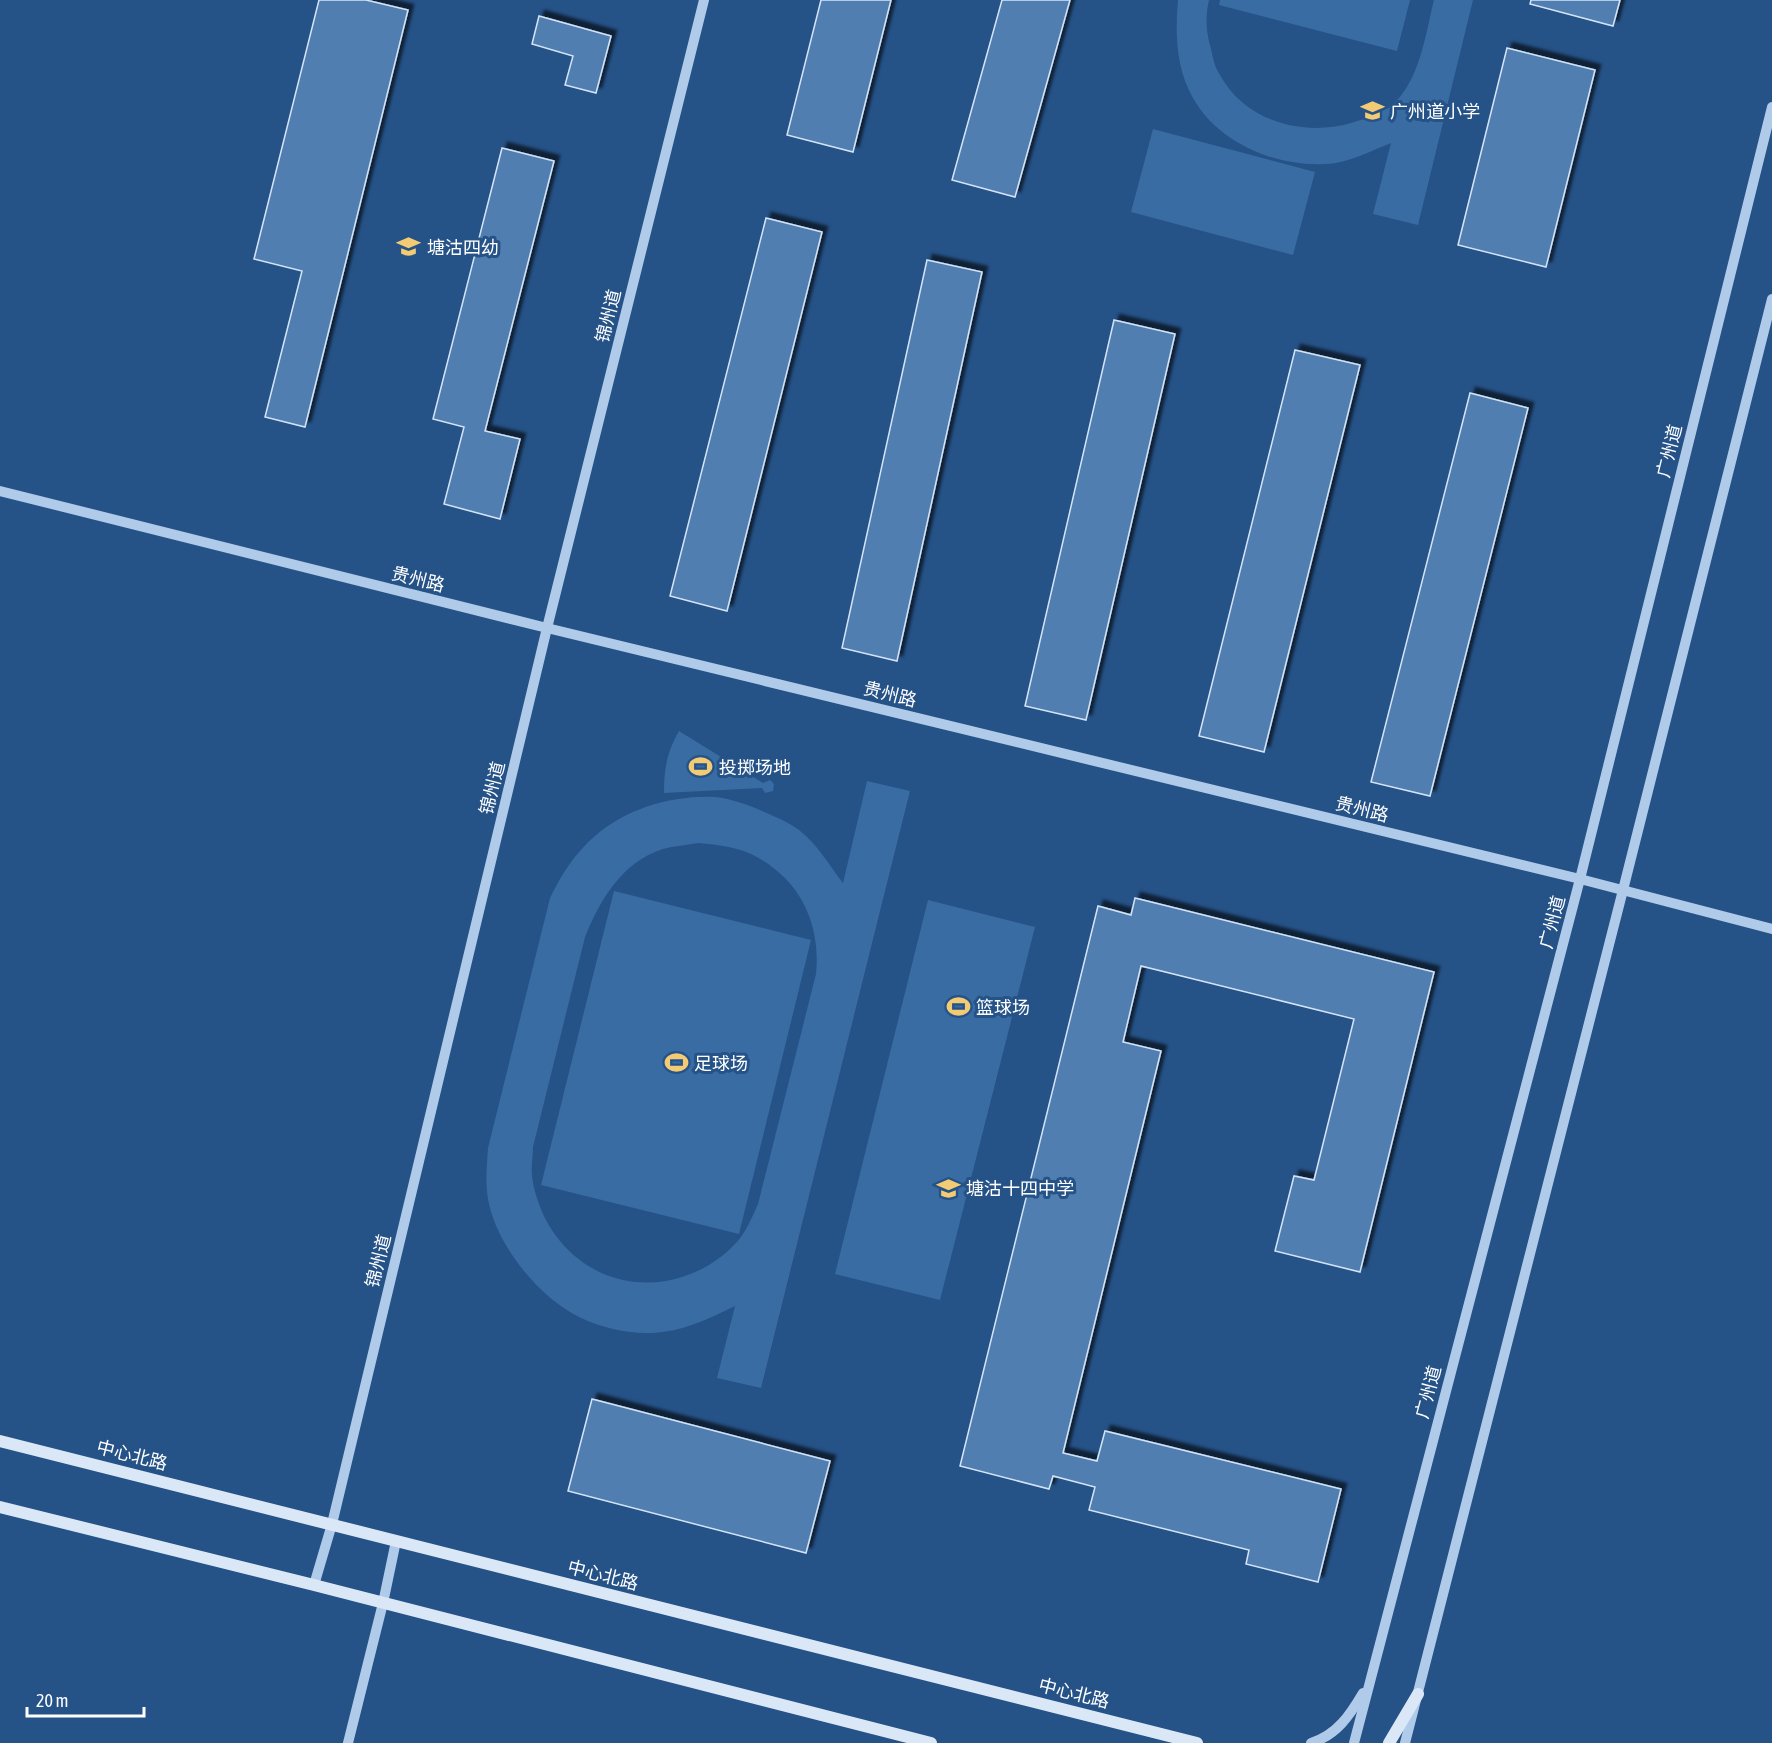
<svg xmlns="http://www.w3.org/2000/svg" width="1772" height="1743" font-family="'Asap Condensed','Noto Sans SC',sans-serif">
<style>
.green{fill:#396ca3;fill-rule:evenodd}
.building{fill:#517eb0;stroke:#d4e4f7;stroke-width:1.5;filter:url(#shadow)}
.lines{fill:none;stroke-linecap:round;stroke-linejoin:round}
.tertiary{stroke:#b0cbe9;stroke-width:10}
.secondary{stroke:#dae7f7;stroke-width:12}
.labels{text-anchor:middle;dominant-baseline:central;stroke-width:6;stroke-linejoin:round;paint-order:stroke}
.poi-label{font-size:18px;fill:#fff;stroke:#255287;text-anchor:start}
.street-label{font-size:18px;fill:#fff;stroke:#255287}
</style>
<defs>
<filter id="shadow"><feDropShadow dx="5.5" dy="-5.5" stdDeviation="1.5" flood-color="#0009"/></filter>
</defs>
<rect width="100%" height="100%" fill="#255287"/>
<g class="green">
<path d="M1178,0h31c-4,18 -3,32 2,49 2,9 4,19 9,26 25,46 82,62 131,48 17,-5 36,-11 48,-25 22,-26 27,-66 35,-98h39l-55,225 -45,-11 18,-71c-21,8 -42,20 -65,21 -50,3 -108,-21 -133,-66 -17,-30 -18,-64 -15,-98z"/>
<polygon points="1220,0 1410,0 1397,51 1219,5"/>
<polygon points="1153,129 1315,172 1293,255 1131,212"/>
<path d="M679,731l84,52 7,-3 4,4 -1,7 -8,2 -3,-5 -98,5c0,-25 3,-41 15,-62z"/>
<path d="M867,781l43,10 -149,597 -44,-10 18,-72c-26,13 -54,26 -83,27 -23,1 -50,-5 -71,-15 -42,-20 -85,-73 -93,-119 -3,-17 -1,-34 0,-51l62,-250c11,-23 25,-45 45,-62 32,-28 78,-41 120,-39 19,2 39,10 56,18 10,4 20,9 28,15 19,15 30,35 44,53zM699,843c19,2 38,4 54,12 47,24 68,68 63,119l-58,230c-5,11 -10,23 -17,33 -14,18 -35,32 -56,39 -58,20 -116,-7 -142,-62 -5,-12 -10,-26 -11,-39 -1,-9 1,-19 1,-28l52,-210c15,-37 37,-75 78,-88 11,-3 24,-4 36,-6z"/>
<polygon points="614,891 811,940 739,1234 541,1185"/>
<polygon points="928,900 1035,927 940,1300 835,1274"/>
</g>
<g class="building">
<polygon points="319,0 366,0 408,10 305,427 265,417 302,271 254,259"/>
<polygon points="821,0 891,0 853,152 787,135"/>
<polygon points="1002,0 1070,0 1015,197 952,180"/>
<polygon points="1531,0 1620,0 1613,26 1530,4"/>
<polygon points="539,16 611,36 596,93 565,85 573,56 532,44"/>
<polygon points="1507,48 1595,70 1546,267 1458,245"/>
<polygon points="502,148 554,161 485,431 520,439 500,519 444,504 464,427 433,419"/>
<polygon points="766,218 822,232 727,611 670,596"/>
<polygon points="927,260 982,272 897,661 842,648"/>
<polygon points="1114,320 1175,334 1086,720 1025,706"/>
<polygon points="1295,350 1360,365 1264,752 1199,736"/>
<polygon points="1470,393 1528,408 1430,796 1371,782"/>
<polygon points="1135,898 1434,972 1360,1272 1275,1251 1294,1176 1314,1180 1354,1019 1141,966 1123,1042 1161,1051 1063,1453 1097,1461 1105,1431 1341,1489 1318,1582 1246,1564 1249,1550 1089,1510 1095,1487 1053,1476 1049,1489 960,1466 1098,906 1131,915"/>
<polygon points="592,1399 830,1461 806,1553 568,1491"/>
</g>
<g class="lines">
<g class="tertiary">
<polyline points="0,491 547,628 1580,879 1772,929"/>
<polyline points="314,1585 332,1524 547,628 704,0"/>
<polyline points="348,1743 383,1603 396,1541"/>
<path d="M1311,1743c26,-8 39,-28 52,-50"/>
<polyline points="1354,1743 1580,879 1772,107"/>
<polyline points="1405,1743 1623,890 1772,299"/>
</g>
<g class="secondary">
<polyline points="0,1441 1197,1743"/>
<polyline points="0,1507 314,1585 931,1743"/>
<polyline points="1389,1743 1418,1694"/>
</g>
</g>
<defs>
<symbol id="school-bare" viewBox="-9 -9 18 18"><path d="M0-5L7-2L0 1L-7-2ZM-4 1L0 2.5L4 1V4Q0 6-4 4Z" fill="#f3cb74" stroke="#255287" stroke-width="2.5" paint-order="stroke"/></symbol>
<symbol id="stadium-bare" viewBox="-9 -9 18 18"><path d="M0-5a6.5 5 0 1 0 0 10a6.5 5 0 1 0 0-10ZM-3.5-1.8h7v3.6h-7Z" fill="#f3cb74" stroke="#255287" stroke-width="2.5" paint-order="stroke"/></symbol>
</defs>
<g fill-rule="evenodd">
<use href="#school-bare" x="1356" y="94" width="33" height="33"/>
<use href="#school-bare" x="392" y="230" width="33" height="33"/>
<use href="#stadium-bare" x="684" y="750" width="33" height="33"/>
<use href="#stadium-bare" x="942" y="990" width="33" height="33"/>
<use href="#stadium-bare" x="660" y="1046" width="33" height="33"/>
<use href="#school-bare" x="932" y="1172" width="33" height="33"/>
</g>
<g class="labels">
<g class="poi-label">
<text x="1390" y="111">广州道小学</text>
<text x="427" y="247">塘沽四幼</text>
<text x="719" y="767">投掷场地</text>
<text x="976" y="1007">篮球场</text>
<text x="694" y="1063">足球场</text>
<text x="966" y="1188">塘沽十四中学</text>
</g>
<g class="street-label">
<text transform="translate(608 316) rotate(-76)">锦州道</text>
<text transform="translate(1669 451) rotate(-76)">广州道</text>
<text transform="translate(418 579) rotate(14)">贵州路</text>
<text transform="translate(890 694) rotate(14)">贵州路</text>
<text transform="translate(492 788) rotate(-76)">锦州道</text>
<text transform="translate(1362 809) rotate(14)">贵州路</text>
<text transform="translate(1552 922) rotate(-75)">广州道</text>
<text transform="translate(378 1261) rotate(-76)">锦州道</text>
<text transform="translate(1428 1392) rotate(-75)">广州道</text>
<text transform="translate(132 1455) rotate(14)">中心北路</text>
<text transform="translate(603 1575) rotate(14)">中心北路</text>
<text transform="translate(1074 1693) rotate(14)">中心北路</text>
</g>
</g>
<path d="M27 1707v9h117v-9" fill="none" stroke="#ffffff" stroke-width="3"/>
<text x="36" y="1707" font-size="18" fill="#ffffff" stroke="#255287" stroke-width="4.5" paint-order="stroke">20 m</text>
</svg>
